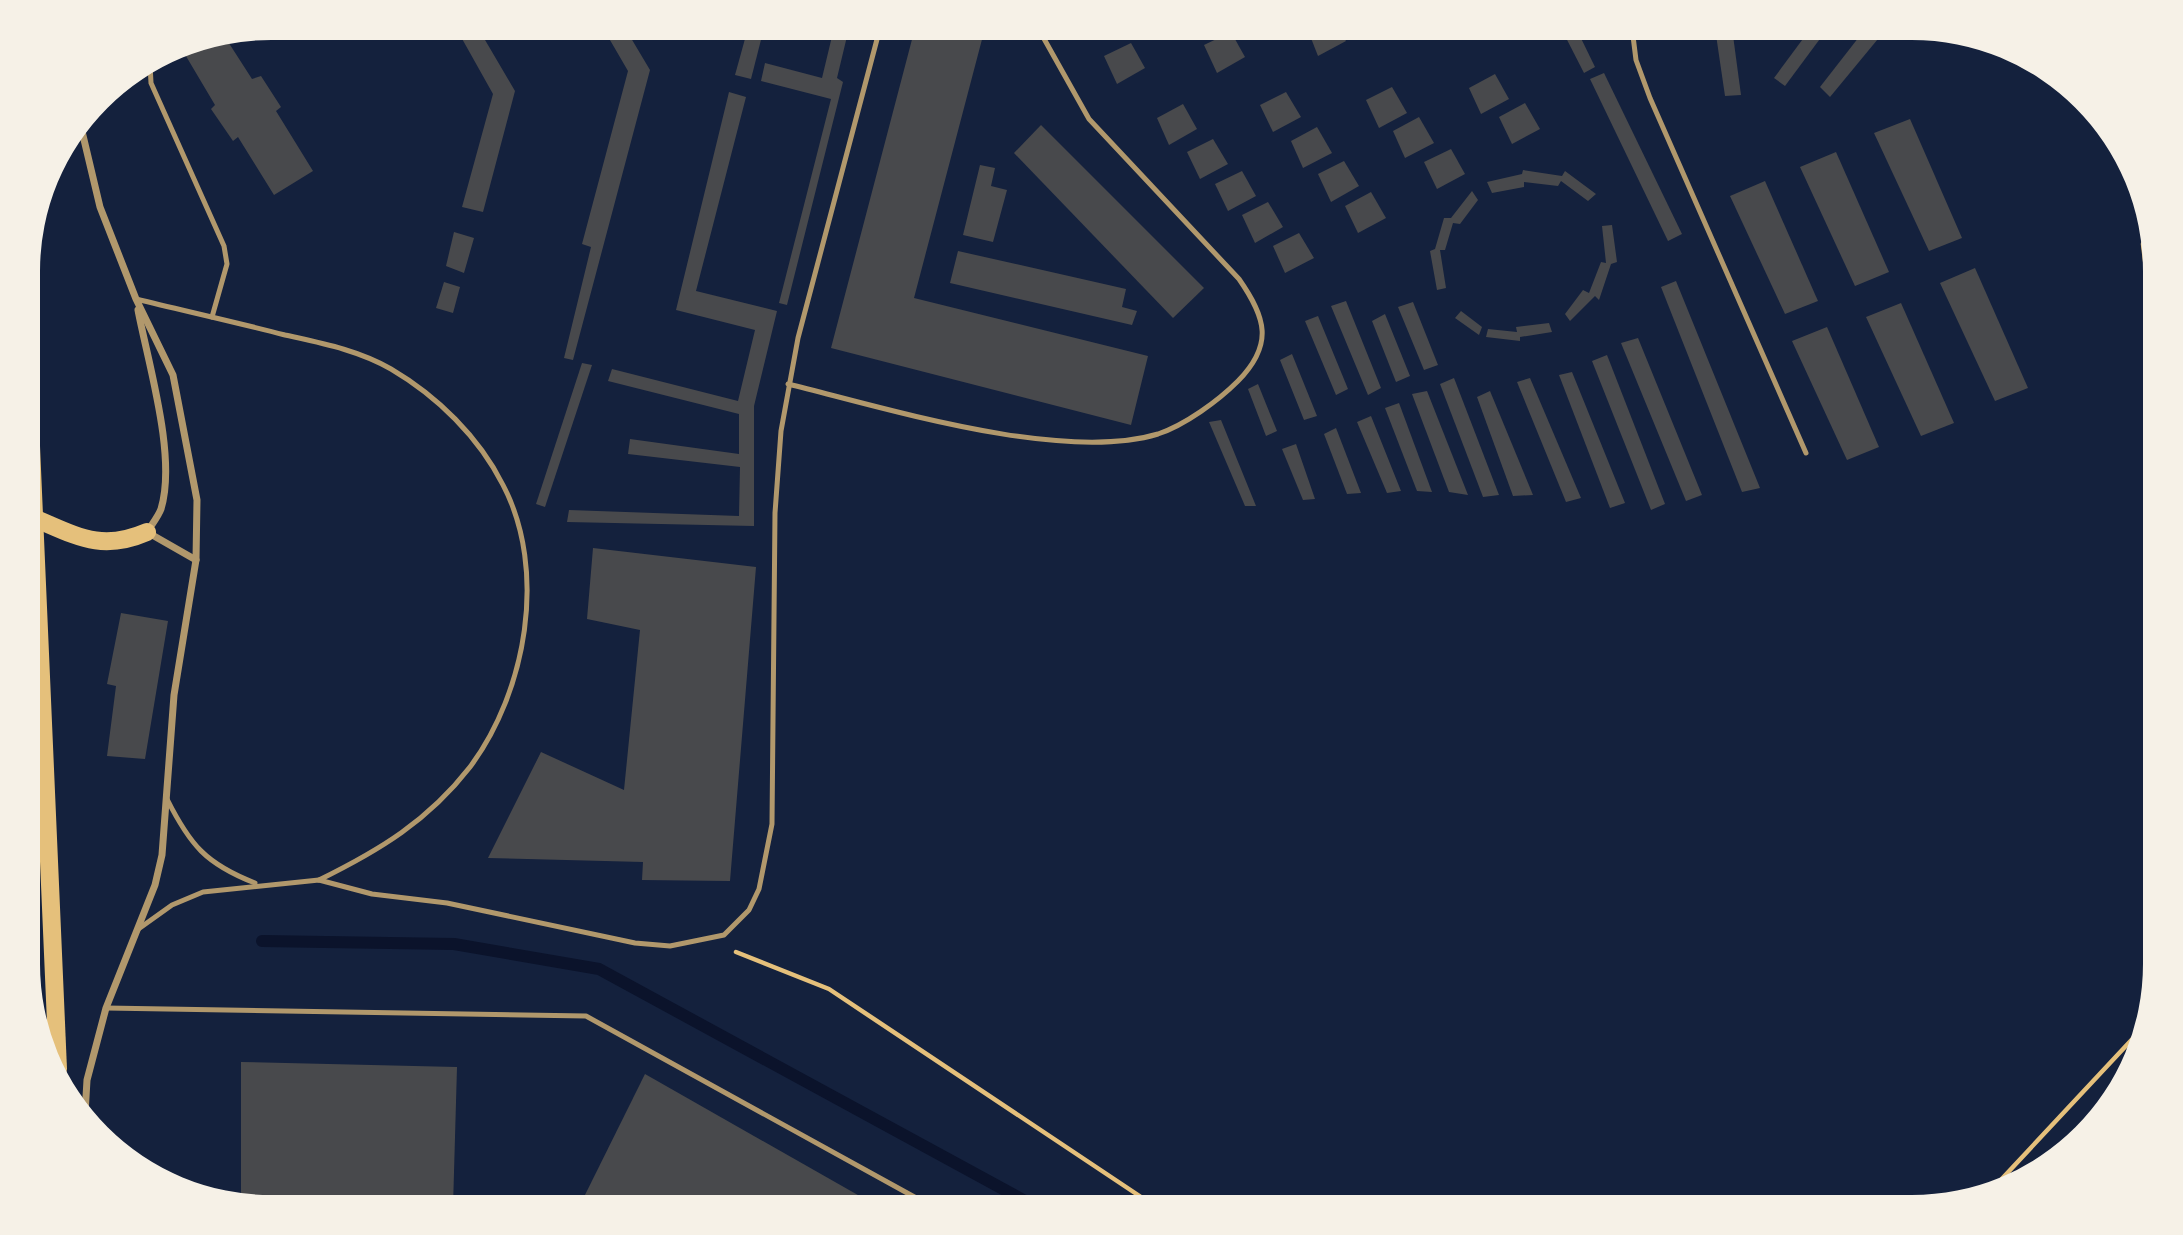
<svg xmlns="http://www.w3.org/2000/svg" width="2183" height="1235" font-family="'Open Sans',sans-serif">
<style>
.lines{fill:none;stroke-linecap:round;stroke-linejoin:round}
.stream{stroke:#0b132b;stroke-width:12}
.building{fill:#48494c}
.path{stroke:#e5c07b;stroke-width:4.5}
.service{stroke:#b1986c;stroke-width:5}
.minor{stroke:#b1986c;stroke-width:7}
.primary{stroke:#e5c07b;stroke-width:18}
</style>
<rect width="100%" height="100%" fill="#14213d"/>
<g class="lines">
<polyline class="stream" points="262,941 454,944 599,969 1036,1207"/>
</g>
<g class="building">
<polygon points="456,28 478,28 515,91 483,212 462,207 493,94"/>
<polygon points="603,28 625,28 650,70 573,360 564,358 591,247 582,244 628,71"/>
<polygon points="655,28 671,28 669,35 654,32"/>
<polygon points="748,28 764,28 751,79 735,75"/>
<polygon points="834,28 849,28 837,78 843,82 787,305 779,303 831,99 761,81 765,63 822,78"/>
<polygon points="915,28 985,28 914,298 1148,356 1131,425 831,348"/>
<polygon points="1094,28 1121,28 1099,40"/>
<polygon points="1186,28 1211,28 1191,39"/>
<polygon points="1307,28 1338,28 1346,41 1318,56"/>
<polygon points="1561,28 1576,28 1595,67 1584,73"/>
<polygon points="1715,28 1732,28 1741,95 1725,96"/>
<polygon points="1811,28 1828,28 1785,86 1774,78"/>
<polygon points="1866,28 1887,28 1830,97 1820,87"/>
<polygon points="1231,32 1245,57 1217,73 1204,45"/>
<polygon points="225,37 252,79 261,76 281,107 276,111 313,171 274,195 238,137 233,141 211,109 215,105 180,46"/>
<polygon points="1131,43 1145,68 1117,84 1104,56"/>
<polygon points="1604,73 1682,234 1668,241 1590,79"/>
<polygon points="1495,74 1509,99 1481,114 1469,88"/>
<polygon points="1392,87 1407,113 1379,128 1366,100"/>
<polygon points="729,92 746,97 696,291 777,311 754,406 754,526 567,522 569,510 739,516 740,467 628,454 630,439 739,454 739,414 608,381 612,369 738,401 755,330 676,310"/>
<polygon points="1286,92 1301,117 1273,132 1260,105"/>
<polygon points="1525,103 1540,129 1512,144 1499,117"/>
<polygon points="1183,104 1197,129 1169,145 1157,118"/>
<polygon points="1419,117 1434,143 1405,158 1393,131"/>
<polygon points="1910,119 1962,238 1929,251 1874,133"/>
<polygon points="1041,125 1204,288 1173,318 1014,153"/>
<polygon points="1317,127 1332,153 1303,168 1291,141"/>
<polygon points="1213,139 1228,164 1200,179 1187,152"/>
<polygon points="1451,149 1465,174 1437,189 1424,162"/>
<polygon points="1836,152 1889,272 1855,286 1800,167"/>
<polygon points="1344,161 1359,186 1331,202 1318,174"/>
<polygon points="980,165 995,168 991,186 1007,190 993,242 963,235"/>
<polygon points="1523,170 1562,176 1565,171 1596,194 1588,201 1561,181 1558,186 1524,182 1524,187 1492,193 1487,182 1522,174"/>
<polygon points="1242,171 1256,196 1228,211 1215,184"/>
<polygon points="1765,181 1818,301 1785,314 1730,196"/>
<polygon points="1472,191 1478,200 1460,224 1453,223 1445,250 1440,250 1446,288 1437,290 1430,251 1435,249 1444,218 1451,218"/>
<polygon points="1371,192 1386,218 1358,233 1345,206"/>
<polygon points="1268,202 1283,227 1255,243 1242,215"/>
<polygon points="1612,225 1617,262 1611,264 1599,300 1595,296 1570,321 1565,314 1583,290 1589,293 1601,262 1606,263 1602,226"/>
<polygon points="454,232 474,238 464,273 446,266"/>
<polygon points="1299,233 1314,258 1285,273 1273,246"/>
<polygon points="958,251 1126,289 1122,307 1137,311 1132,325 950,283"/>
<polygon points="1975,268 2028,388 1995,401 1940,283"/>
<polygon points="1676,281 1760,488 1742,492 1661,287"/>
<polygon points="444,282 460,287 453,313 436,308"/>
<polygon points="1346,301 1381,388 1368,395 1331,306"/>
<polygon points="1413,302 1438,365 1424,370 1398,307"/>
<polygon points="1901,303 1954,423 1921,436 1866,317"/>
<polygon points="1461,311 1482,327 1479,335 1455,318"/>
<polygon points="1385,314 1410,376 1396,382 1372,321"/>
<polygon points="1318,316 1348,389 1336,395 1305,321"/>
<polygon points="1549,323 1552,332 1520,337 1520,341 1486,337 1488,329 1517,332 1516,327"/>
<polygon points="1827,327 1879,447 1847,460 1792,341"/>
<polygon points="1638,338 1702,495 1686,501 1621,343"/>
<polygon points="1292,354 1317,416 1304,420 1280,360"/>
<polygon points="1607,355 1665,504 1651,510 1592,361"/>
<polygon points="582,363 592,365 545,507 536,504"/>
<polygon points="1572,372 1625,503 1610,508 1559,375"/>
<polygon points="1454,378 1499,495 1483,497 1440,384"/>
<polygon points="1530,378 1581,498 1566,502 1517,382"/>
<polygon points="1258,384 1277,431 1266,436 1248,389"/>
<polygon points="1427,391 1468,495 1449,492 1412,394"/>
<polygon points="1490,391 1533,495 1513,496 1477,397"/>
<polygon points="1399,403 1432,492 1417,491 1385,408"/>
<polygon points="1371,416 1401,491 1387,493 1357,422"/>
<polygon points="1221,420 1256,506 1245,506 1209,422"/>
<polygon points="1336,428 1361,493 1347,494 1324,434"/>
<polygon points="1296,444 1315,499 1303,500 1282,449"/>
<polygon points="593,548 756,567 730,881 642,880 643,862 488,858 541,752 624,790 640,630 587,619"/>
<polygon points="121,613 168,621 145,759 107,756 116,686 107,684"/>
<polygon points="241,1062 457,1067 453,1207 271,1207 241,1199"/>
<polygon points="645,1074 879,1207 579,1207"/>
</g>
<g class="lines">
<g class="path">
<polyline points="2147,233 2143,244 2154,334"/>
<polyline points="736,952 829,989 1156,1207"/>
<polyline points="1998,1183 2138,1033"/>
</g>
<g class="service">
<polyline points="1632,28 1636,60 1650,98 1806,453"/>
<polyline points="150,64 151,83 224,246 227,264 212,317"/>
<path d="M136,299c49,12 99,23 149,36 36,8 73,15 106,34 46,27 88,68 112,116 45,86 23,207 -33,282 -42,54 -90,83 -151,113"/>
<path d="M788,384c98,24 274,79 370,50 27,-9 60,-33 80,-53 36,-37 28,-63 1,-102l-150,-160 -51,-91"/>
<path d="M167,799c23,46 39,65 88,84"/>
<polyline points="137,930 172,905 203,892 319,880 372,894 447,903 635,943 670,946 724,935 749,910 759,889 772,824 775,513 781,431 798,338 880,28"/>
<polyline points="106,1008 586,1016 929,1205"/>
</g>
<g class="minor">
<polyline points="81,127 100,207 136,299 173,375 197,500 196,560 174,695 162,855 155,885 106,1008 87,1080 85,1114"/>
<path d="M138,310c10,53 39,147 23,199 -3,8 -9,15 -14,23l49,28"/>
</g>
<g class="primary">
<polyline points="30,423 58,1069"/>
<path d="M34,518c43,18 67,34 113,14"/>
</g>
</g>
<path d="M0 0H2183V1235H0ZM271 40H1912A231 231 0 0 1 2143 271V964A231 231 0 0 1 1912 1195H271A231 231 0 0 1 40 964V271A231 231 0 0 1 271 40Z" fill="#f6f1e7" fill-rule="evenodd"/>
</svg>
